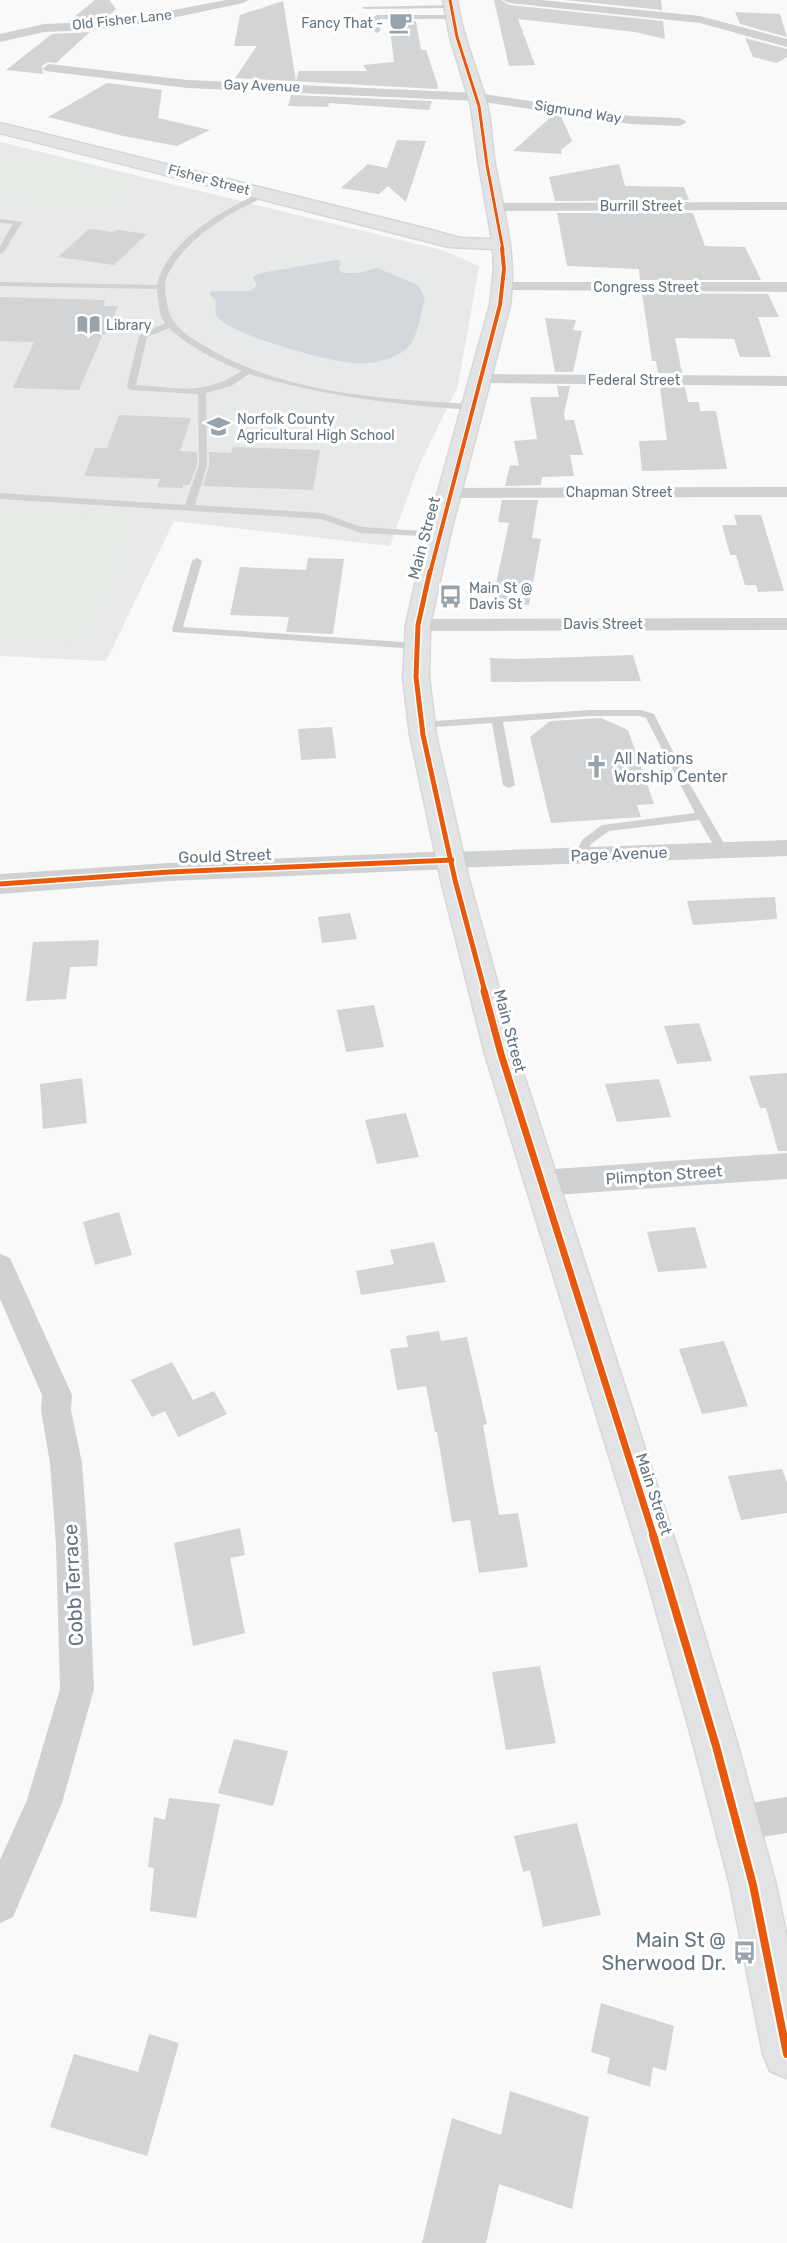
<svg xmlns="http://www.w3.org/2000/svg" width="787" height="2243" font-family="Rubik,sans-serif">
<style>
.built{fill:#e8e9e9}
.green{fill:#e8ece7}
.water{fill:#d2d8dc}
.building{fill:#d3d4d5}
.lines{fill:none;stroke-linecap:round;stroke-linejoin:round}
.secondary-casing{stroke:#d6d7d8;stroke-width:3}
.service{fill:#cfd1d2;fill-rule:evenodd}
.minor{fill:#cfd1d2;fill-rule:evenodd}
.tertiary{fill:#cfd1d2;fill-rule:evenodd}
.secondary{fill:#e2e3e4;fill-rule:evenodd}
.cycleway-far4-casing{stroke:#fff;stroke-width:4.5}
.cycleway-far3-casing{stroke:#fff;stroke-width:6}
.cycleway-far2-casing{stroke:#fff;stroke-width:8}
.cycleway-far1-casing{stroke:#fff;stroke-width:10}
.cycleway-casing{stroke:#fff;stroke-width:12}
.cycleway-far4{stroke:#e8590c;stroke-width:3}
.cycleway-far3{stroke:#e8590c;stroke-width:4}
.cycleway-far2{stroke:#e8590c;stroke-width:5}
.cycleway-far1{stroke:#e8590c;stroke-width:7}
.cycleway{stroke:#e8590c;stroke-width:8}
.labels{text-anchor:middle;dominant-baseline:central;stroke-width:6;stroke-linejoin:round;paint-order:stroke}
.far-street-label{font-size:14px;fill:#657483;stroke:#fff}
.far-poi-label{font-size:14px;fill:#657483;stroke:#fff;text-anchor:start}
.street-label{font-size:16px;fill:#657483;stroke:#fff}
.poi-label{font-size:16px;fill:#657483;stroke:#fff;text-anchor:start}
.near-street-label{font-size:20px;fill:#657483;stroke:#fff}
.near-poi-label{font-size:20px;fill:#657483;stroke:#fff;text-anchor:end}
</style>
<rect width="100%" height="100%" fill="#f9f9f9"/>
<polygon class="built" points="0,142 445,251 479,266 458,386 418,468 390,546 174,521 106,661 0,656"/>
<g class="green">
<polygon points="14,159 123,182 126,184 127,189 97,207 85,209 0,191 0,163"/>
<polygon points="0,515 131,523 82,641 0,635"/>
</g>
<path class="water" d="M337,260l3,1 -1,9 4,3h15l19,-5 41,17 7,13c-4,14 -6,32 -13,44 -10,17 -41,23 -59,21 -26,-2 -118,-27 -135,-45 -4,-5 -2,-11 -2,-17l-7,-8 3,-2h38l7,-5 -4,-9 8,-4z"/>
<g class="building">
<polygon points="95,0 109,0 116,9 106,18 69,21"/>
<polygon points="494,0 501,0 509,5 663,21 665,39 635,32 518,19 535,65 509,66"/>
<polygon points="564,0 661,0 662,10"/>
<polygon points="283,1 296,81 299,71 367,71 363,65 394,62 389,21 416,21 421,50 426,50 438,86 437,89 235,78 257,46 234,46 240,15"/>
<polygon points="735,12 780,14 787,37 740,24"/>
<polygon points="90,32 56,63 48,62 42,66 43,74 6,70 52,34"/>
<polygon points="745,38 787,49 787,57 777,63 753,57"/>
<polygon points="107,83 162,90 158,118 210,130 177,146 123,136 48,117"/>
<polygon points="291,95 432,101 429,110 329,103 328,107 288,106"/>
<polygon points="553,115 561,116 572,141 561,150 562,154 513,151"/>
<polygon points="397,140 426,141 406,202 388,186 379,194 341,188 368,164 387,168"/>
<polygon points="619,164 625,186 684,187 689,200 555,201 549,177"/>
<polygon points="557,213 693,213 705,246 745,247 761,280 640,280 639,269 567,266"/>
<polygon points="89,229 114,232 117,230 147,234 114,265 58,257"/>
<polygon points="642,293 768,294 779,317 758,317 771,357 740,357 734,339 675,338 682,373 658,373 656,361 652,361"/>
<polygon points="0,297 105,300 103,306 118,306 106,334 103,334 79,390 13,388 34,342 0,341"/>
<polygon points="545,318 576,320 573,330 582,331 573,372 555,372"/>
<polygon points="557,386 570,386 564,414 565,420 574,420 583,455 570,455 574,476 542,477 541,485 505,486 510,465 519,466 514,441 537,439 530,397 559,397"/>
<polygon points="660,387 685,387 688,402 699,402 700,411 716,411 727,469 642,471 639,441 667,440"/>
<polygon points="119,415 191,418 180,451 197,452 197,465 189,485 183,485 183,488 157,487 160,479 84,476 95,448 107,448"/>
<polygon points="233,447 320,450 313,490 203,486 209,466 209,452 231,453"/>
<polygon points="502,500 538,500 532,538 541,539 529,605 492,602 509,523 498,522"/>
<polygon points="734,515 761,515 784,591 758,592 756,585 745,585 736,555 730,555 722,525 737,525"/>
<polygon points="308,558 344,559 333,634 286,632 289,617 230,615 240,567 306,570"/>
<polygon points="633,655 641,681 491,682 490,658 518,659"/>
<polygon points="601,718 628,730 654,804 637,805 641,817 551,823 530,737 550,721"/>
<polygon points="332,727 336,758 301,760 298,729"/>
<polygon points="775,897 777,919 693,925 687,901"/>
<polygon points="350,913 357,939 322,943 318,917"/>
<polygon points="99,940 97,966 70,967 66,999 26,1001 33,942"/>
<polygon points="374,1005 384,1047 346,1052 337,1010"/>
<polygon points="699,1023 712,1061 677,1064 664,1026"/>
<polygon points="787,1073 787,1151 778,1151 766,1108 760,1108 749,1076"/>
<polygon points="82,1078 87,1123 43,1129 40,1084"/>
<polygon points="659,1079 671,1117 617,1122 605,1084"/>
<polygon points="406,1113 419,1157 377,1164 365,1120"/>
<polygon points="119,1212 132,1255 95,1265 83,1222"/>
<polygon points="695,1227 707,1268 658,1272 647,1232"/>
<polygon points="434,1242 446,1282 361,1295 356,1271 394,1264 390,1250"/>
<polygon points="439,1331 441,1341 467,1337 487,1424 483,1425 499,1515 518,1513 528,1567 479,1573 470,1520 452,1522 437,1432 435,1432 426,1386 397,1390 390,1349 408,1347 406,1336"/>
<polygon points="724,1341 748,1406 702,1414 679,1349"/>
<polygon points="172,1362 193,1400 214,1391 227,1414 178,1437 165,1411 152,1417 131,1380"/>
<polygon points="782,1469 787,1483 787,1513 741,1520 728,1476"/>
<polygon points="240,1528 245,1555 230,1558 245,1633 193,1646 174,1543"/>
<polygon points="540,1666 556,1743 506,1750 492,1672"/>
<polygon points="234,1739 288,1751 273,1806 218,1793"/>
<polygon points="169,1798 220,1804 196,1918 150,1911 154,1868 148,1867 154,1817 165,1820"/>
<polygon points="577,1823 601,1915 543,1927 530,1870 523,1872 514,1836"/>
<polygon points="601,2003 674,2026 666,2071 653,2067 650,2087 607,2073 610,2058 591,2052"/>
<polygon points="149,2034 179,2043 147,2156 50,2127 74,2054 138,2072"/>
<polygon points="510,2091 589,2117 572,2209 499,2184 486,2243 422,2243 452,2118 501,2135"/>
</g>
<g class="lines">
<defs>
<path id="secondary" d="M443,0h14c5,34 18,64 28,97 7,22 6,45 10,68 9,49 22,91 15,140l-60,230 -20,90 -1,52 7,58 33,145 48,174 169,521 52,171 38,139 11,53v140l-17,-7 -7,-17 -33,-169 -36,-139 -48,-171 -161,-521 -44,-174 -31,-145 -7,-58 3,-52 20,-90 64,-230 4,-36 -1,-20 -44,-2 -449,-114v-10l424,105 36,10 32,1 -13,-74 -8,-59 -21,-69z"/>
</defs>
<use href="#secondary" class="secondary-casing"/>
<g class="service">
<polygon points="451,5 453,8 365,9 362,7"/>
<polygon points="377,15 452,15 455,17 452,19 380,19 380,31 377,33 374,31 374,17"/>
<path d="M261,192l7,2c-10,7 -22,11 -32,17 -28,16 -55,36 -69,65 -4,10 -1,18 0,27 3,22 18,31 36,42 79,49 180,54 270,59l4,3 -4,3c-76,-5 -150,-14 -224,-36l-18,12 -25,7 1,72 -12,40 127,8 40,14 76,5 5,3 -2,2 -80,-4 -40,-14 -321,-20v-6l185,12 14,-40 -1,-71 -67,-4 -4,-3 12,-51 26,-13 -5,-9 -3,-25 -157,-3v-4l157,3c10,-45 67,-75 104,-93zM169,328c21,20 47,32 73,43 -39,25 -62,17 -106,14l11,-48z"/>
<polygon points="0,219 22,222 4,252 0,254 0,246 13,224 0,223"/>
<polygon points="197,558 202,561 183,627 417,643 422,646 417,649 173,632 172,630 192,561"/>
<polygon points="590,710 641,710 654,714 688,781 728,850 726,853 718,853 699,820 609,831 591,844 583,859 575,859 573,856 583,839 602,825 695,813 646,718 640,716 590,716 503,722 515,785 509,788 503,785 492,723 421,728 416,725 421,722"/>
</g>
<g class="minor">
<polygon points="226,0 249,0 243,3 153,22 92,30 44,32 0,42 0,34 44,24 92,22 153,14"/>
<polygon points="503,0 542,0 700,16 787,39 787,47 700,23 509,3"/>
<polygon points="49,64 187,80 477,93 631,116 680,118 687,122 680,126 631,124 477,101 187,88 45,71 43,68"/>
<polygon points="787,202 787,210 495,211 488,207 495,203"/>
<polygon points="504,282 787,282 787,292 499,290 496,287 499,284"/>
<polygon points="481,374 787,376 787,386 475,383 473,379"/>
<polygon points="787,487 787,497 450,498 444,497 441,493 444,489 450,488"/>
<polygon points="787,618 787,630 418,631 411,629 408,625 411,621 418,619"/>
<polygon points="787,840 787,856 452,868 444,865 440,860 444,855 452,852"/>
<polygon points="0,1254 10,1258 72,1395 71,1410 82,1463 88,1545 94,1689 62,1803 13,1917 0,1923 0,1860 27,1800 60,1689 56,1545 50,1463 41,1410 42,1395 0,1299"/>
<polygon points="787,1797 787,1833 737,1841 724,1836 719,1823 724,1810 737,1805"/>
</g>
<g class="tertiary">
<polygon points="452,851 462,853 466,860 462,867 452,869 169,881 0,894 0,874 169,863"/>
<polygon points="787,1153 787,1179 540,1196 528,1192 523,1183 528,1174 540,1170"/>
</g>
<use href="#secondary" class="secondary"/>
<defs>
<polyline id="cycleway-far4" points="450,0 457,37 479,106 487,165 503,250"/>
<polyline id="cycleway-far3" points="430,573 500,305 504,269 502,248"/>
<g id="cycleway-far2">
<polyline points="430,571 418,625 416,677 423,735 455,880 485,992"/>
<polyline points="0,884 169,872 452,860"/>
</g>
<polyline id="cycleway-far1" points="484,991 501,1054 654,1537"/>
<polyline id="cycleway" points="653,1535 716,1746 753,1885 787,2054"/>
</defs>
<use href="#cycleway-far4" class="cycleway-far4-casing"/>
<use href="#cycleway-far3" class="cycleway-far3-casing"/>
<use href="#cycleway-far2" class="cycleway-far2-casing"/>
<use href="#cycleway-far1" class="cycleway-far1-casing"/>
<use href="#cycleway" class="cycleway-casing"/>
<use href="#cycleway-far4" class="cycleway-far4"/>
<use href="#cycleway-far3" class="cycleway-far3"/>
<use href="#cycleway-far2" class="cycleway-far2"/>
<use href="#cycleway-far1" class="cycleway-far1"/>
<use href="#cycleway" class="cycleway"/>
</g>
<defs>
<symbol id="cafe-bare" viewBox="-9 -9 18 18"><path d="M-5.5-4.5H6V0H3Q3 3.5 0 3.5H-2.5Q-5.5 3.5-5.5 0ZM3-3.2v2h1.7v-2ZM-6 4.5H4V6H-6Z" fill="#99a3ac" stroke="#fff" stroke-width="2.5" paint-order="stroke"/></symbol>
<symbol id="library-bare" viewBox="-9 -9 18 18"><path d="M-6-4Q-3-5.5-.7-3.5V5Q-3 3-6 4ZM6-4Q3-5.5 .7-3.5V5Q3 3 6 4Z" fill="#99a3ac" stroke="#fff" stroke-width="2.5" paint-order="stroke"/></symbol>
<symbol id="school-bare" viewBox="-9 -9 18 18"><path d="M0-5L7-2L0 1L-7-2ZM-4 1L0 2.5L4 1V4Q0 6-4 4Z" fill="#99a3ac" stroke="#fff" stroke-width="2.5" paint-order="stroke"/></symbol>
<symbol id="bus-bare" viewBox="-9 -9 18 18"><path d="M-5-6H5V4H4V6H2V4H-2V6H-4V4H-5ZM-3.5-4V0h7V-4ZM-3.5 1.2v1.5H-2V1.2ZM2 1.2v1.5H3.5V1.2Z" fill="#99a3ac" stroke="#fff" stroke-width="2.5" paint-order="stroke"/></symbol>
<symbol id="church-bare" viewBox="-9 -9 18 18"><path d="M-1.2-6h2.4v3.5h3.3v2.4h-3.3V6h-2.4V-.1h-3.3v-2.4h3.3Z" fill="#99a3ac" stroke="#fff" stroke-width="2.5" paint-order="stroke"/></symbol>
</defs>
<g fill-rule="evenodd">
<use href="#cafe-bare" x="384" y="6" width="33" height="33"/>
<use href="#library-bare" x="72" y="308" width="33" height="33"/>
<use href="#school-bare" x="202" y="410" width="33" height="33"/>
<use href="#bus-bare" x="434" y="580" width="33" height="33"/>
<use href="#church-bare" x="580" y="750" width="33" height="33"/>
<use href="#bus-bare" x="728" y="1936" width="33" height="33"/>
</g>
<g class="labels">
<g class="far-street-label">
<text transform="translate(122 20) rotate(-6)">Old Fisher Lane</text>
<text transform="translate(262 86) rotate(2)">Gay Avenue</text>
<text transform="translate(578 112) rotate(9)">Sigmund Way</text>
<text transform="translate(209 180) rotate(15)">Fisher Street</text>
<text x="641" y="206">Burrill Street</text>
<text x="646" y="287">Congress Street</text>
<text x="634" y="380">Federal Street</text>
<text x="619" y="492">Chapman Street</text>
<text x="603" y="624">Davis Street</text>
</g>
<g class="far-poi-label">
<text x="383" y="23" text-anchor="end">Fancy That -</text>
<text x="106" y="325">Library</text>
<text x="237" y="419">Norfolk County<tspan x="237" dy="16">Agricultural High School</tspan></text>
<text x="469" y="588">Main St @<tspan x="469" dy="16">Davis St</tspan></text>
</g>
<g class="street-label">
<text transform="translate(424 538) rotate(-75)">Main Street</text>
<text transform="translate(619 854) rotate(-2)">Page Avenue</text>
<text transform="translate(225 856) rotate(-2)">Gould Street</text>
<text transform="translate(510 1031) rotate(75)">Main Street</text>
<text transform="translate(664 1175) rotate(-4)">Plimpton Street</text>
<text transform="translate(654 1494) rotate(72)">Main Street</text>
</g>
<g class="poi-label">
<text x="614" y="758">All Nations<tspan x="614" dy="18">Worship Center</tspan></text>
</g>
<g class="near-street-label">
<text transform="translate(73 1585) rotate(-93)">Cobb Terrace</text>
</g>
<g class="near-poi-label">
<text x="726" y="1940">Main St @<tspan x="726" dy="23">Sherwood Dr.</tspan></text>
</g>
</g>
</svg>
